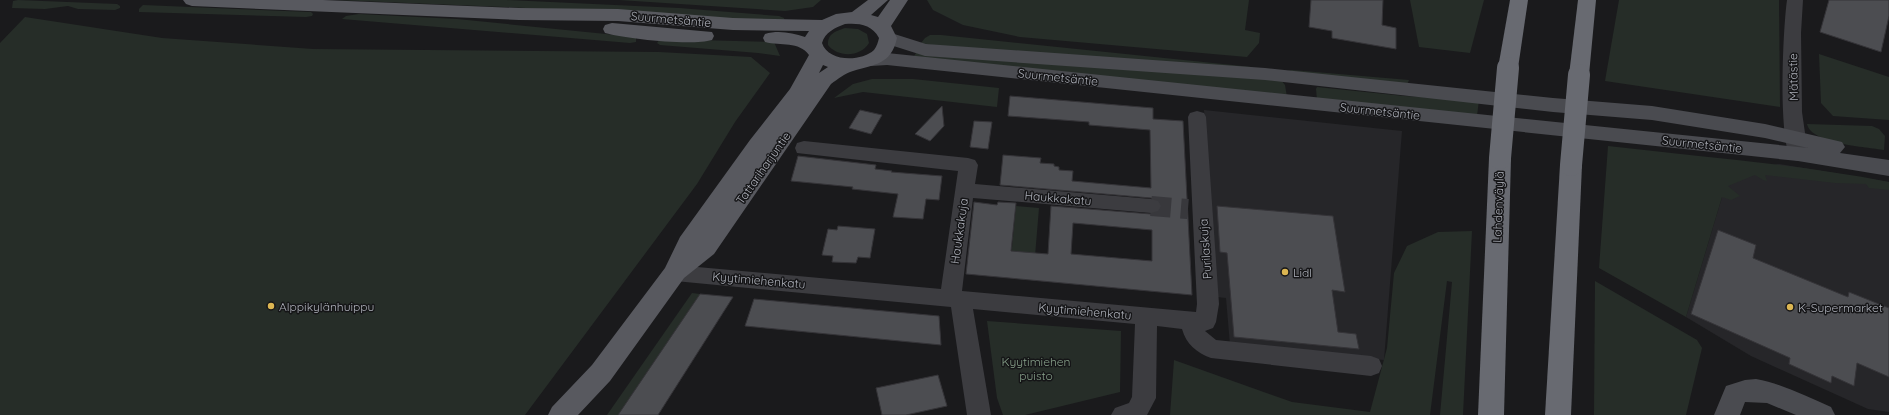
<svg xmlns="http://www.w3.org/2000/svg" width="1889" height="415" font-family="Quicksand,sans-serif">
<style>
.built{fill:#262629}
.green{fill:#262d28}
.building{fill:#4c4d51;stroke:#353438;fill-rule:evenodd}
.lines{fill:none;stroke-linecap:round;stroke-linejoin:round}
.street-tunnel{stroke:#38383c;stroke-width:20;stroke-dasharray:20 10;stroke-linecap:butt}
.street{fill:#3c3c40;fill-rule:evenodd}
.secondary{fill:#4a4b50;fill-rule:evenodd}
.primary{fill:#58595f;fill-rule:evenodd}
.highway{fill:#686a71;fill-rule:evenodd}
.highway-bridge{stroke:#686a71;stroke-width:22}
.poi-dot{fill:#dcb652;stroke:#151517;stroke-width:1.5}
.labels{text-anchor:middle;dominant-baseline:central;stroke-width:3;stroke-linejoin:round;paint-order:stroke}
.street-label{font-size:12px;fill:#aeb1ba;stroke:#151517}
.poi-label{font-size:12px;fill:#aeb1ba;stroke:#151517;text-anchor:start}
.park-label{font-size:12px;fill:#88a28b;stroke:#151517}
</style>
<rect width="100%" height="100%" fill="#1a1a1c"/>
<g class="built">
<polygon points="1204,110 1402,131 1384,360 1230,345 1226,298 1217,297"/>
<polygon points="1779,164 1889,182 1889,412 1868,409 1751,356 1686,317 1722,197 1715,173"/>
</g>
<g class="green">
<polygon points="18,0 117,4 120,6 120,8 115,10 78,9 68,6 45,9 12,8 13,1"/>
<polygon points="336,0 506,0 679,8 779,16 784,18 785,22 622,12"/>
<polygon points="619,0 821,0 813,7 785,11"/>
<polygon points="927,0 1249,0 1245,30 1260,33 1259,43 1247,57 1020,37 963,25 933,10"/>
<polygon points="1410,0 1484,0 1470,53 1419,47"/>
<polygon points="1619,0 1779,0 1780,107 1605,81"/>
<polygon points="143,5 311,12 313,14 312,16 306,17 139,12 139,9"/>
<polygon points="359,14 457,19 636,37 636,42 630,43 342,19 346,16"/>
<polygon points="25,17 162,38 313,49 659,52 751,57 770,73 735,122 697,184 525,415 0,415 0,43"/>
<path d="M845,28l13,1 9,5 2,9c-8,14 -31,15 -41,2 -1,-11 8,-14 17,-17z"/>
<polygon points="930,35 941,35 1252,67 1254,69 948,48 921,43 925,38"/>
<polygon points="660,39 774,42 780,56 758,53 660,45 657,43"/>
<polygon points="916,53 1281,80 1285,85 1287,97 913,58"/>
<polygon points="1819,54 1889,77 1889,120 1833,116 1821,103"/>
<polygon points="1292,70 1409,80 1407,85 1287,71"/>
<polygon points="872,79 913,79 999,88 997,107 863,92 834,98 853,84"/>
<polygon points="1317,87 1404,96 1479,100 1477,116 1317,100 1316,89"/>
<path d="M1807,124l65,2 7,3 6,7 -1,14c-17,-3 -73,-6 -77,-26z"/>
<path d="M1608,146c94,11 188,18 281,36v8l-20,-2 -3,-4 -31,-1 -70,-8 2,6 -4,-1 -8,-5 -27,11 12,10 -9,4 -9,-3 -36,120 -87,-49z"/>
<polygon points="1016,206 1039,208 1033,280 1009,278"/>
<polygon points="1472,231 1463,415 1440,415 1452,282 1447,281 1430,415 1170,415 1174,360 1292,402 1370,412 1387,348 1394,273 1407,246 1438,232"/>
<polygon points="1595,281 1697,340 1702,348 1686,415 1594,415"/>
<polygon points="692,293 700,294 618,415 607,415"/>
<polygon points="987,321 1121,331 1120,392 1025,415 1003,415 997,398"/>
</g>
<g class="building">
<polygon points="1311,0 1383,0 1382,25 1396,28 1396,49 1332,38 1332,31 1309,27"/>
<polygon points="1829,0 1889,0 1889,16 1881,52 1820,32"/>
<path d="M1010,96l143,12v11l30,2 9,174 -226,-21 8,-72 23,3 1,-3 18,1 -5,48 37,3 3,-48 100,8 7,-2 4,-5 -3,-7 -8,-2 -151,-13 3,-30 38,3 -1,5 14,1v2l5,1v3l14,1 -1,10 79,7 -1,-58 -61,-5v-3l-81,-6zM1073,223l79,7v31l-81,-7z"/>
<polygon points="942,106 944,126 930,141 915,134"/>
<polygon points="860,110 882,115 871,134 849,128"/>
<polygon points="974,121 992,122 988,149 970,147"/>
<polygon points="798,156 876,165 875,169 892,171 891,172 942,176 939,200 926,199 923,219 893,217 898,194 852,189 853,187 791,181"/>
<polygon points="1217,206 1333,216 1345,292 1332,290 1338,332 1356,334 1359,349 1234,337 1227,253 1220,252"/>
<polygon points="838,226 875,229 870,258 858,257 856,263 832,262 833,256 822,255 828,229 837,230"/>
<polygon points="1718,230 1756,245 1753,258 1848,297 1849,292 1889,308 1889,377 1857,363 1854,386 1832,376 1831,383 1789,364 1790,358 1691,314"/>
<polygon points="700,294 733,297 658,415 618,415"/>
<polygon points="754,299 939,316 941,345 745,326"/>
<polygon points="938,375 947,406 906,415 882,415 876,388"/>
</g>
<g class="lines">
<polyline class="street-tunnel" points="1151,206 1188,209"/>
<g class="street">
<path d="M1787,0h16l-2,33 1,79 6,42 -3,5 -7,2 -7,-2c-13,-23 -8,-130 -4,-159z"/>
<path d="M1197,111l7,2 2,4 13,187 -3,18 -3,6 -8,3 11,9 155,16 8,3 3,7 -3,7 -8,3 -160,-18c-14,-5 -25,-14 -29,-29l-25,-3 -1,72 -9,17h-36l4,-7 14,-5 3,-6 3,-73 -162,-15 18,106h-24l-16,-108 -276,-26 -7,-2 -4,-6 4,-6 7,-2 266,24 17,-118 -161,-18 -2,-5 2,-5 7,-2 164,17 7,2 3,5 -3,19 176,15 7,2 3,5 -3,5 -7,2 -178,-15 -11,93 234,21 1,-8 -9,-187 2,-4z"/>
</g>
<g class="secondary">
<polygon points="888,32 926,44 1265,68 1553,98 1652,106 1765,124 1842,142 1845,147 1840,153 1889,160 1889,176 1798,161 887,65 871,66 864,64 861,60 864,56 887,53 1808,148 1765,138 1652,120 1553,112 1265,80 925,56 881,42 879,38 881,34"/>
<path d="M1756,379c27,5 50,17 75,28l4,8h-39l-29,-12 -22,-1 -5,13h-26l12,-29 19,-6z"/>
</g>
<g class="primary">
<path d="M183,0h140l196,8 99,1 115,9 89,2 14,-6 16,-2 16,-12h20l-17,15 7,2 12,-17h18l-17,26 6,12c-6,27 -22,26 -44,33 -8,2 -15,8 -22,13l-117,170 -30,24 -74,103 -32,34h-30l4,-8 40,-42 73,-97 15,-31 70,-97 40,-51 19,-34c-10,-14 -28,-9 -44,-13l-2,-4 2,-4c14,-4 27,-1 40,3l4,-6 -76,-1 -115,-9 -99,-1 -327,-14 -6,-2zM845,24c13,-1 27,0 34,14 -1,4 -2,8 -5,12 -13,12 -46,12 -52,-7 3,-11 13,-15 23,-19zM823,65l5,2 -9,6z"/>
<path d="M612,23l100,9 2,4 -2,4c-21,6 -85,-1 -107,-7l-2,-4 2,-4z"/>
</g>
<g class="highway">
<polygon points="1510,0 1528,0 1518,68 1515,72 1508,74 1501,72 1498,68"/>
<polygon points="1578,0 1596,0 1589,75 1586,80 1579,81 1572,80 1569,75"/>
<polygon points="1500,151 1507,153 1511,158 1504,415 1478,415 1489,158 1493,153"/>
<polygon points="1571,157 1578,160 1582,165 1571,415 1545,415 1560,165 1564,160"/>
</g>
<g class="highway-bridge">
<polyline points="1500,158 1508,68"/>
<polyline points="1571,165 1579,75"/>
</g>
</g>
<g class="poi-dot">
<circle cx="1285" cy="272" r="4"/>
<circle cx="271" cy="306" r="4"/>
<circle cx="1790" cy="307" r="4"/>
</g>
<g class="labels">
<g class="street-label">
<text transform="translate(671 19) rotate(5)">Suurmetsäntie</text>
<text transform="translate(1058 77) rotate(6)">Suurmetsäntie</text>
<text transform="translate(1793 77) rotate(-91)">Mätästie</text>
<text transform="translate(1380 111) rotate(6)">Suurmetsäntie</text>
<text transform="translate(1702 144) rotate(6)">Suurmetsäntie</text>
<text transform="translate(763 168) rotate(-55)">Tattariharjuntie</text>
<text transform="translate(1058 198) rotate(5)">Haukkakatu</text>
<text transform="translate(1498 207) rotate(-88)">Lahdenväylä</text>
<text transform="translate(959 231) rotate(-82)">Haukkakuja</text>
<text transform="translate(1205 249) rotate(-94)">Purilaskuja</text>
<text transform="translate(759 280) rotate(5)">Kyytimiehenkatu</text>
<text transform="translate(1085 311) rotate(5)">Kyytimiehenkatu</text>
</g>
<g class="poi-label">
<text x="1293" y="272">Lidl</text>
<text x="279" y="306">Alppikylänhuippu</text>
<text x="1798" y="307">K-Supermarket</text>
</g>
<g class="park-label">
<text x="1036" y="361">Kyytimiehen<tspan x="1036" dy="14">puisto</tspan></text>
</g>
</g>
</svg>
